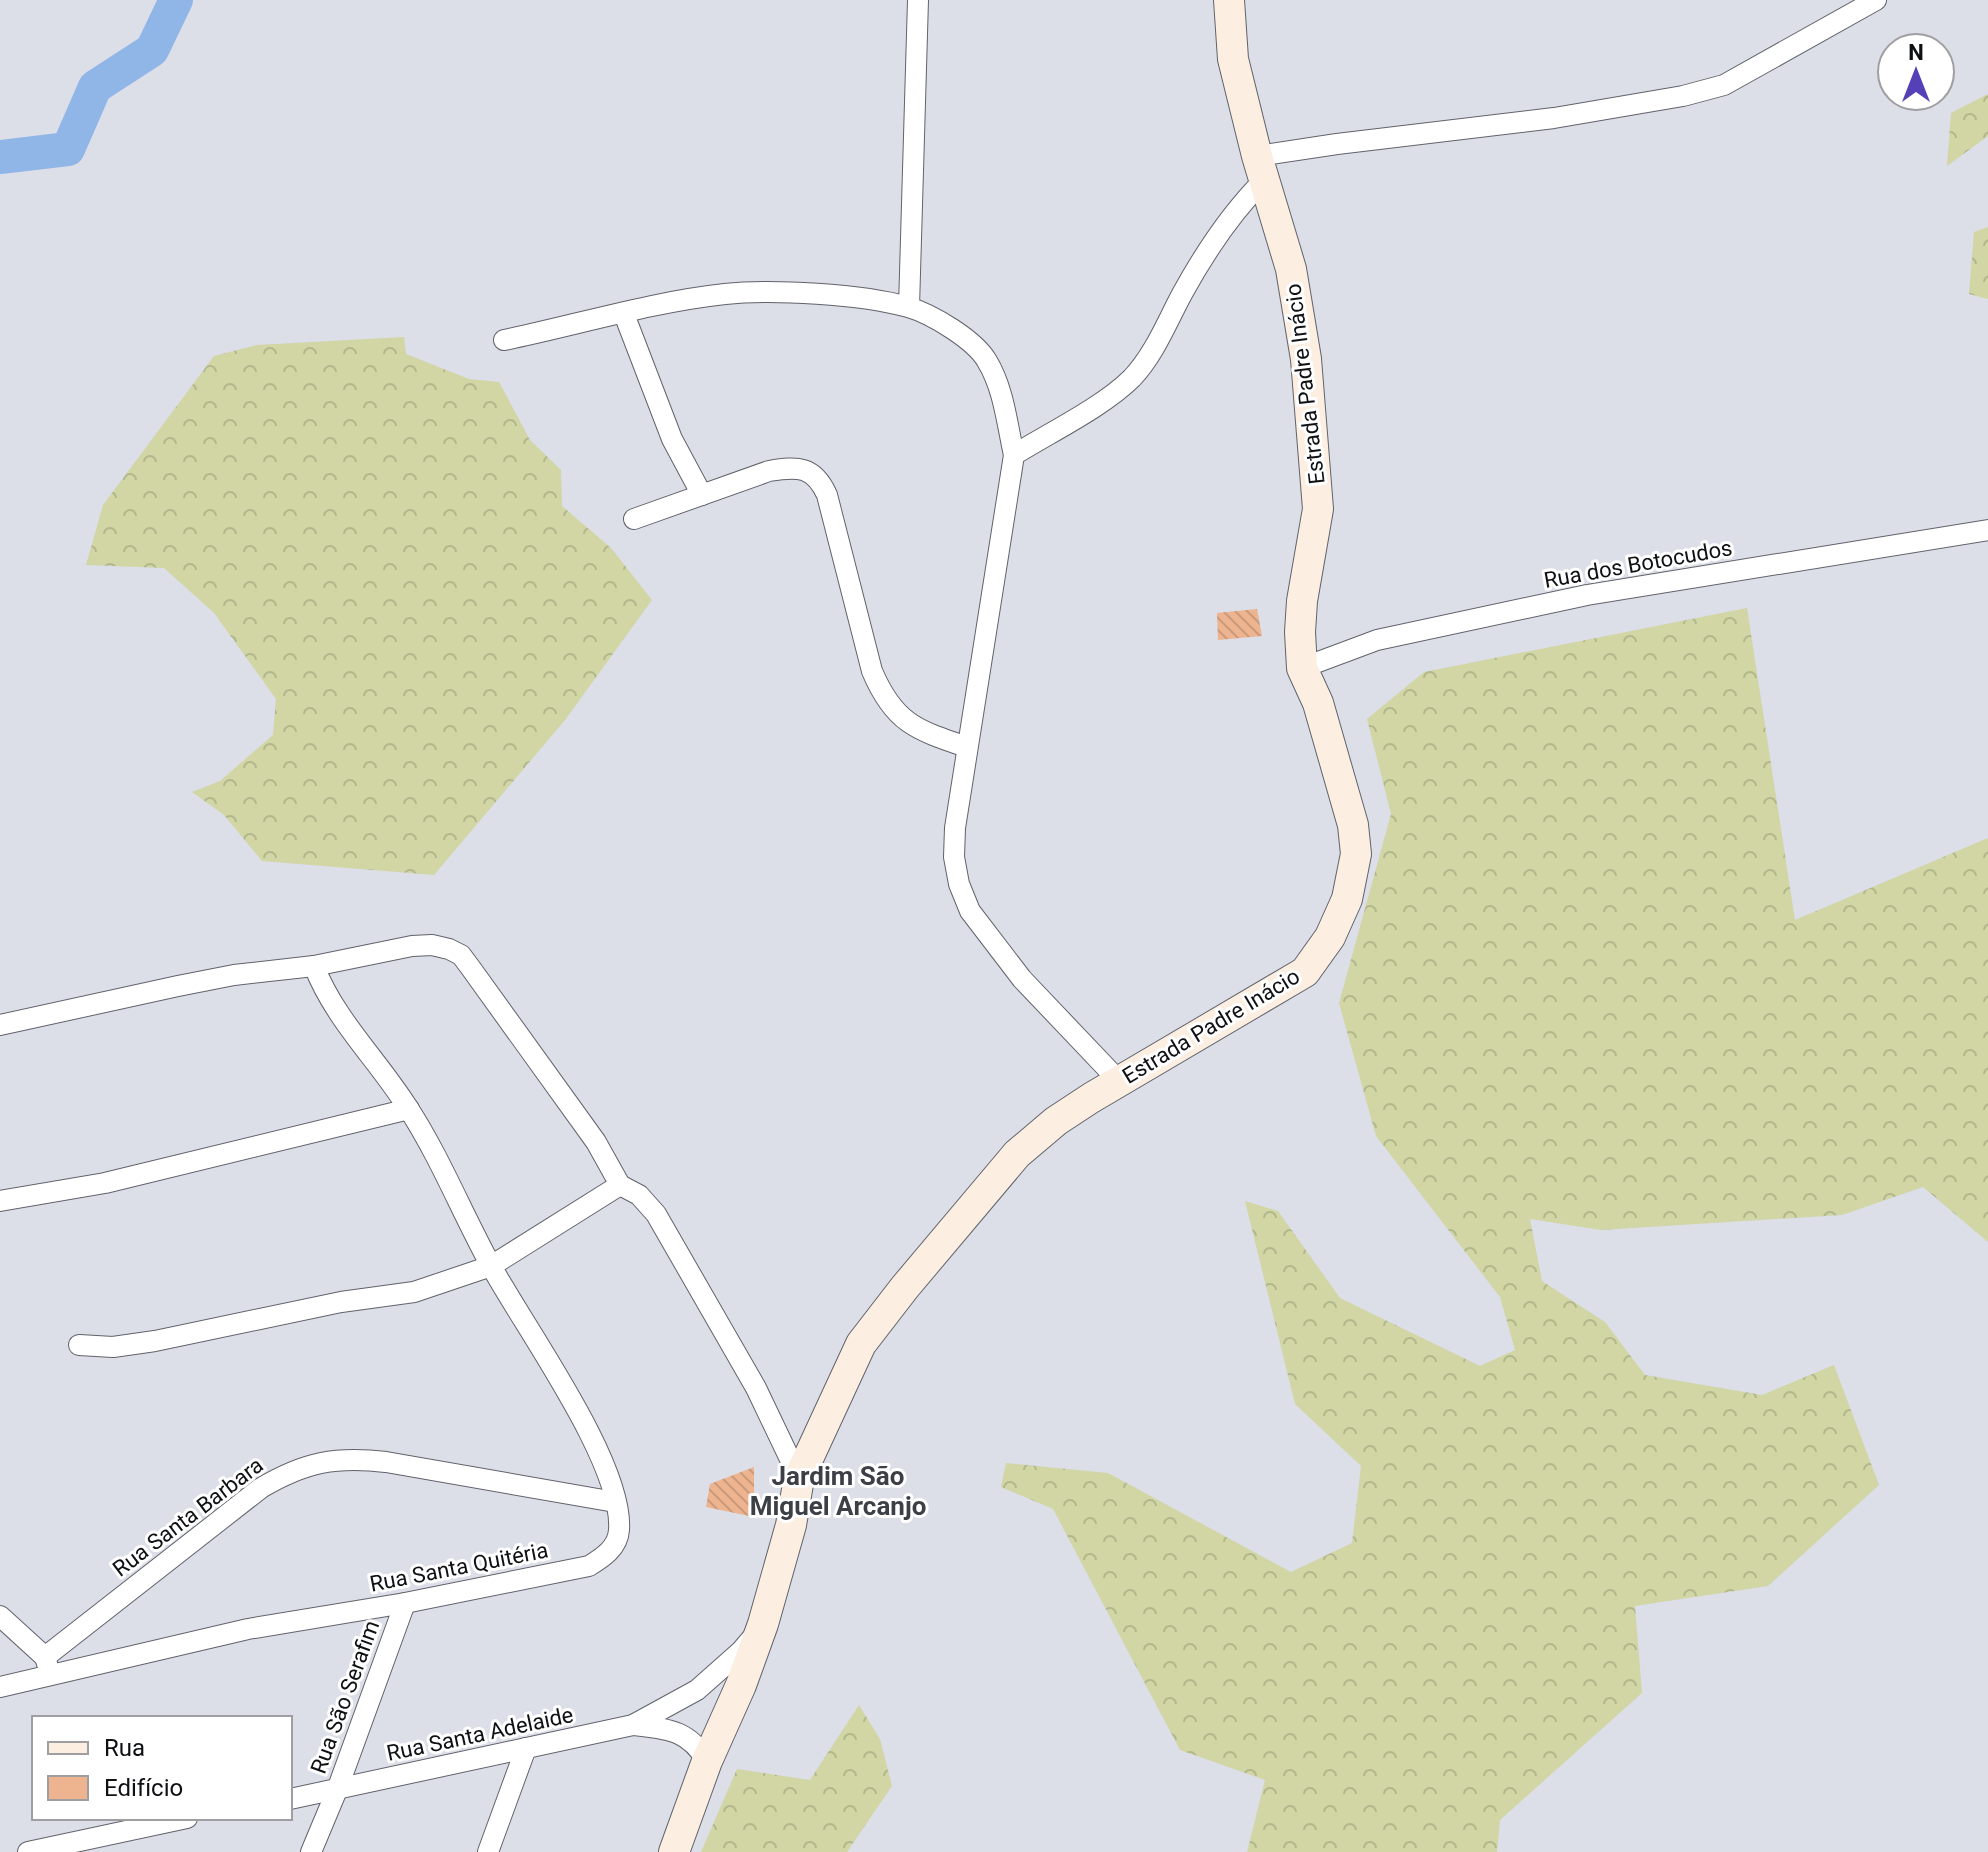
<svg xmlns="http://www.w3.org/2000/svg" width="1988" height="1852" font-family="Roboto,sans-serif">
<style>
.forest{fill:url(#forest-crowns)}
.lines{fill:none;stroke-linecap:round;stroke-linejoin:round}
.river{stroke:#8fb6e7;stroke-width:34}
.building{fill:url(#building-back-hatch)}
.street-casing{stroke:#60636b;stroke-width:22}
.secondary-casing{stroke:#60636b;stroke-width:32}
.street{stroke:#fff;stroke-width:20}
.secondary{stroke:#fceee0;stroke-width:30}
.labels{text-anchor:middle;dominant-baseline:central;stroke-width:6;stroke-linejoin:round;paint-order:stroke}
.street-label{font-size:22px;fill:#0f1013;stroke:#fff}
.quarter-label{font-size:26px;font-weight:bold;fill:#3d3f47;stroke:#fff}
</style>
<defs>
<pattern id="forest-crowns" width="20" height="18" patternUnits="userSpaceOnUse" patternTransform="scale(2)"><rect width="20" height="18" fill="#d1d6a4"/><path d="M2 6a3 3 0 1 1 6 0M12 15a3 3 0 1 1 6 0" fill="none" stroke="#b2b78c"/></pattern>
<pattern id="building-back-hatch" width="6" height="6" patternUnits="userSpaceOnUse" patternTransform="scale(2)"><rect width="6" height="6" fill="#edb48f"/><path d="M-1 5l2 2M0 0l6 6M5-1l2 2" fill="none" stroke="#ca9a7a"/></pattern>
</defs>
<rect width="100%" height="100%" fill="#dcdee8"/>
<g class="forest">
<polygon points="1988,94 1988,136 1947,166 1951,113"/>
<polygon points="1988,227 1988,299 1969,294 1974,232"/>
<polygon points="404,337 406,354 469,379 499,382 530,440 561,470 562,506 611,548 652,600 565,720 434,875 262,861 224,815 192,792 220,781 273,735 276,699 214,613 164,568 86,565 103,505 214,356 257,345"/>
<polygon points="1747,608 1795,920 1988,838 1988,1242 1923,1187 1842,1215 1601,1230 1530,1219 1542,1281 1605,1322 1645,1375 1762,1395 1834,1365 1879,1485 1768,1586 1635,1606 1642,1693 1500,1820 1497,1852 1247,1852 1265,1780 1180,1750 1053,1509 1001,1487 1006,1463 1108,1473 1291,1572 1352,1543 1361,1466 1295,1404 1245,1201 1278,1211 1340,1298 1480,1366 1515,1350 1500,1297 1376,1136 1339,1003 1391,814 1367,719 1424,672"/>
<polygon points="859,1705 880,1739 892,1786 847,1852 701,1852 737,1769 810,1780"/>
</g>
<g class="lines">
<polyline class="river" points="0,157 68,149 95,87 152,50 176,0"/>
</g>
<g class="building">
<polygon points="1257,609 1262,636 1218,640 1217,613"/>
<polygon points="754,1467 754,1517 706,1507 710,1484"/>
</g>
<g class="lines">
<defs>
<g id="street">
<polyline points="1257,156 1337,144 1554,118 1683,96 1724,85 1876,0"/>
<polyline points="909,307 918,0"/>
<polyline points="624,314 672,439 702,495"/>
<path d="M504,340c73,-15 147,-38 221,-46 47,-5 137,0 183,13 24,7 67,33 79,54 17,28 20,63 27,94"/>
<path d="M634,519l135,-48c29,-5 45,-5 58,24l45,176c22,52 44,59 95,76"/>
<polyline points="1302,668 1377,640 1587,595 1988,530"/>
<polyline points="0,1025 178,986 234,975 314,966 412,946 432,945 449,949 461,955 470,967 596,1142 620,1185 491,1266 414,1292 341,1302 155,1341 113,1347 79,1345"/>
<path d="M1119,1081l-97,-102 -52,-68 -11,-27 -5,-27 1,-29 59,-373c35,-22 89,-48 118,-77 22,-23 35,-56 50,-84 23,-42 48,-80 82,-114"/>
<polyline points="620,1185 639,1195 656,1214 756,1388 799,1478"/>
<polyline points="0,1201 105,1183 409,1109"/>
<polyline points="0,1616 45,1657 48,1667"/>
<path d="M45,1657l216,-169c44,-26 75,-32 125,-26l229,40"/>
<path d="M0,1687l248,-58 157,-26 184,-37c13,-8 29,-18 30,-36 5,-67 -95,-203 -129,-266 -28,-51 -50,-107 -82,-156 -30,-48 -73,-88 -94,-142"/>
<path d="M633,1725c34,4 55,4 74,36"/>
<polyline points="290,1799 633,1725 697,1690 741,1651 753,1637"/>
<polyline points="28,1852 187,1818"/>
<polyline points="311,1852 337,1790 405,1603"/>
<polyline points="488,1852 526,1748"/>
</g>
<polyline id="secondary" points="674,1852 707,1761 741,1685 763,1624 791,1525 799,1478 861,1344 905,1287 1017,1154 1056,1121 1091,1098 1305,972 1330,937 1347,899 1356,854 1353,825 1318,703 1302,668 1300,632 1302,601 1318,509 1306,359 1291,269 1257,156 1233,59 1229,0"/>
</defs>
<use href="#street" class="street-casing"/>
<use href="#secondary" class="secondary-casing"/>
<use href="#street" class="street"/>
<use href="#secondary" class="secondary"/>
</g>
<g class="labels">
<g class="street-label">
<text transform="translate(1305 384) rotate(-97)">Estrada Padre Inácio</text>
<text transform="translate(1638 564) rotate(-10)">Rua dos Botocudos</text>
<text transform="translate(1211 1026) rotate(-31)">Estrada Padre Inácio</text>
<text transform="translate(188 1517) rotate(-37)">Rua Santa Barbara</text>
<text transform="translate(459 1567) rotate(-11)">Rua Santa Quitéria</text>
<text transform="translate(345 1697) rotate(-70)">Rua São Serafim</text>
<text transform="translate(480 1734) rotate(-12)">Rua Santa Adelaide</text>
</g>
<g class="quarter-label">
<text x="838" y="1476">Jardim São<tspan x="838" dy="30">Miguel Arcanjo</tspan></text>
</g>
</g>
<rect x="32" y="1716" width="260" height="104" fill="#ffffff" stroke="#9f9fa1" stroke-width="2"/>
<rect x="48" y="1742" width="40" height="12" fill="#fceee0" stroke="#9f9fa1" stroke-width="2"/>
<text x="104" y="1756" font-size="24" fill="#0f1013">Rua</text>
<rect x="48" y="1776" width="40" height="24" fill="#edb48f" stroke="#9f9fa1" stroke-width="2"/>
<text x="104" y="1796" font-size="24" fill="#0f1013">Edifício</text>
<g transform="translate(1916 72)"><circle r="38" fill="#ffffff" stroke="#9f9fa1" stroke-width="2"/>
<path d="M0-6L14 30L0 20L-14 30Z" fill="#5540b8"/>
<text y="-12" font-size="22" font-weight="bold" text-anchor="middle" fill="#0f1013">N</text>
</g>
</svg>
